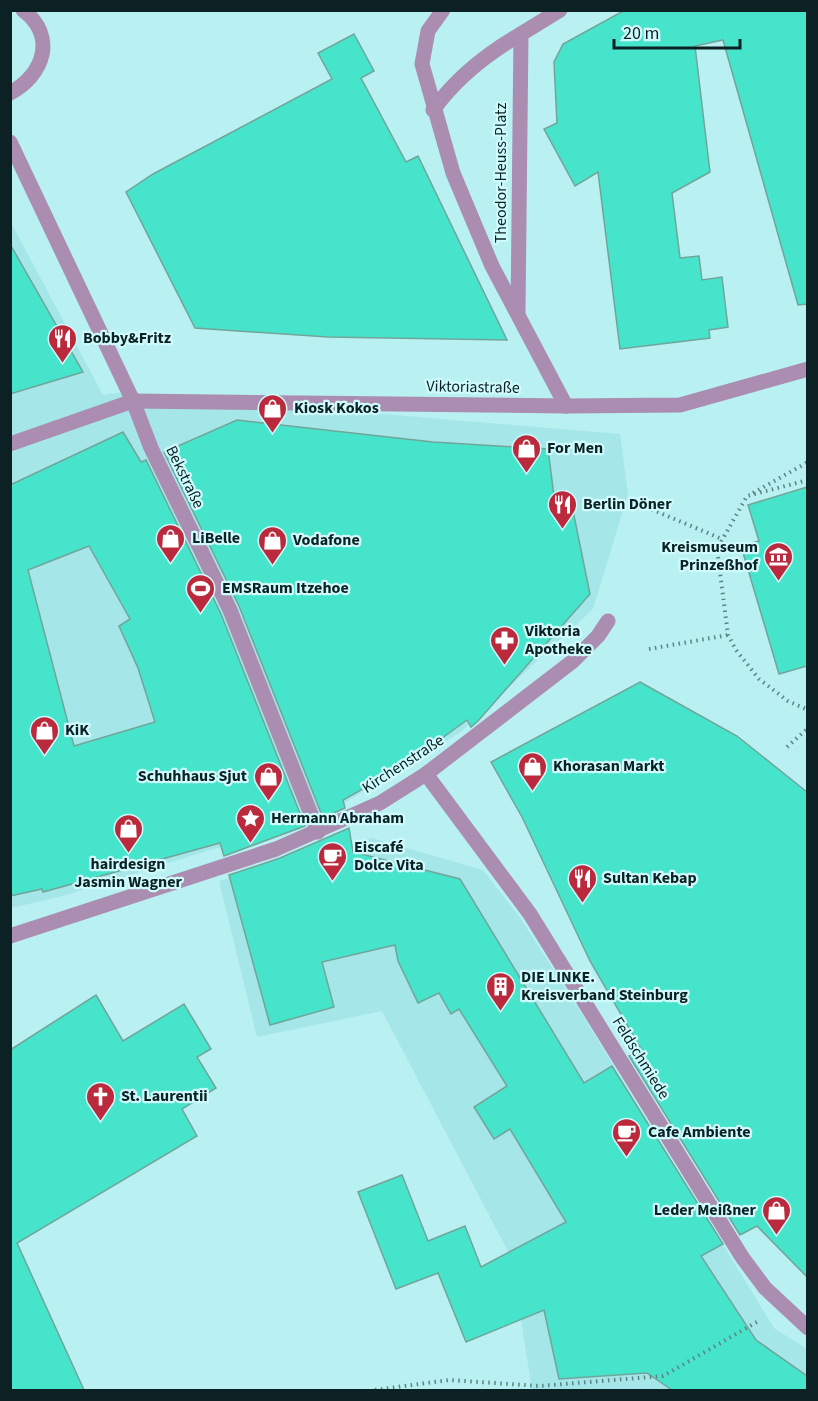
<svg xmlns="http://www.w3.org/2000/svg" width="818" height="1401" font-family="'Source Sans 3',sans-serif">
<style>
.built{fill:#a5e6e9}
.building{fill:#46e4cb;stroke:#72a59a;stroke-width:1.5;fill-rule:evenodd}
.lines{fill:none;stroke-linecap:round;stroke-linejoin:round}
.path{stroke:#5d8385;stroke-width:4;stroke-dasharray:1.5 4.5;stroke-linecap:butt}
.service{stroke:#aa8db0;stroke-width:15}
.pedestrian{stroke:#aa8db0;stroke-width:15}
.minor{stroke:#aa8db0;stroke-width:15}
.labels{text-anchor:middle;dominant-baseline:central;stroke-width:4.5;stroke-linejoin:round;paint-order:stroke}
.street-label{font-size:16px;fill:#0b2123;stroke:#cffbfd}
.poi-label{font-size:16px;font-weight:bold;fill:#0b2123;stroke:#cffbfd;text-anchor:start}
</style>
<rect width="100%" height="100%" fill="#b9f0f2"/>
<g class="built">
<polygon points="10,221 103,395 124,392 620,434 628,494 593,609 461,732 326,814 63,896 11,908"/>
<polygon points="372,838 483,870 521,919 583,1016 774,1328 807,1349 807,1390 532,1390 511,1257 382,1011 257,1037 219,881"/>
</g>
<g class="building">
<polygon points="625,10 807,10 807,304 798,305 723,40 695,46 710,172 672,193 680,258 699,256 702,280 722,277 728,327 709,330 710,338 620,349 598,172 575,186 544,129 557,123 554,62 563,44"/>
<polygon points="354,34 374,71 361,78 406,162 418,156 507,340 328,337 195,328 126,192 153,174 332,79 318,53"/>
<polygon points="10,244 83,372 10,394"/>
<polygon points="237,420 433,442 548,449 555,504 571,501 590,594 478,721 471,727 467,720 405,765 343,800 345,808 323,818 239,606 164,452"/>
<path d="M123,432l18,30 5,-2 75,154 84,212 -81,30 -4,-13 -177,49 -1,-3 -32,7v-411zM89,546l41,73 -11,7 19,42 17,54 -81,24 -46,-176z"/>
<polygon points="807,487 807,666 779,674 741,546 759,541 748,505"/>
<polygon points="640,682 737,736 807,792 807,1277 757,1226 740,1235 629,1056 641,1049 590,961 522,817 491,762"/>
<polygon points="349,828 353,852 460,879 584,1083 612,1066 723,1244 701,1256 756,1340 807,1376 807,1390 672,1390 647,1373 559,1379 544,1310 466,1342 438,1273 396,1289 358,1192 402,1175 428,1241 465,1226 481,1267 566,1222 510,1129 494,1139 474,1107 507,1086 459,1009 451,1014 439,993 418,1003 398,961 395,945 322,962 334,1007 270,1025 229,875 280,858"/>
<polygon points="96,995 123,1041 184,1004 211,1049 197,1057 216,1088 182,1109 197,1136 17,1243 84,1390 10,1390 10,1050"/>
</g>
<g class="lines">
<g class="path">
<polyline points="808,480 747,496 717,549 728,635 736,650 759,679 788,701 808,710"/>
<polyline points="753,493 808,462"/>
<polyline points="646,507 722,539"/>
<polyline points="649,649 728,635"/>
<polyline points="787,747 808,728"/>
<polyline points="375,1390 449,1380 539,1386 663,1376 757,1322"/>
</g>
<g class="service">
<path d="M10,93c34,-18 47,-57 13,-83"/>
<polyline points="10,142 133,401"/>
</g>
<g class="pedestrian">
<polyline points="10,444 133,401 151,448 230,610 318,832"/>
<polyline points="426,774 530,914 742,1257 765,1288 808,1328"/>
<polyline points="10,936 276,849 380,803 426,774 573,661 598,636 608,621"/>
</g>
<g class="minor">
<polyline points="443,10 428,31 422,64 453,173 492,266 566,406"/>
<path d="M433,110c24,-33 53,-56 88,-76"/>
<polyline points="518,312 521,34 560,10"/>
<polyline points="133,401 566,406 680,405 808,369"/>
</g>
</g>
<defs>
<symbol id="restaurant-pin" viewBox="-11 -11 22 30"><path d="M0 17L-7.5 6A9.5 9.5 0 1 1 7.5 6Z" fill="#bb2a3c" stroke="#cffbfd"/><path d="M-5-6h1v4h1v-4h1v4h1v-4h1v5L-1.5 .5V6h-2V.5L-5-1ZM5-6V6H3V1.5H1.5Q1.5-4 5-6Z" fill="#fff"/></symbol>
<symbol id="shop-pin" viewBox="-11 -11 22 30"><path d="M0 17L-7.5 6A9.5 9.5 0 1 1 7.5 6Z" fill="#bb2a3c" stroke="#cffbfd"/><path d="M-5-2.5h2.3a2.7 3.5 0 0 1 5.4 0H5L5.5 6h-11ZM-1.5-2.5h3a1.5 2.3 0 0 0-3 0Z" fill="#fff"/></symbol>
<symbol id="museum-pin" viewBox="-11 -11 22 30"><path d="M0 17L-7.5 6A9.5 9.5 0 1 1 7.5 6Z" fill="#bb2a3c" stroke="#cffbfd"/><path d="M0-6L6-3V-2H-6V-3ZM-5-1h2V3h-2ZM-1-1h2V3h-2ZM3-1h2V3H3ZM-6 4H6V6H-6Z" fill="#fff"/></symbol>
<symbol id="stadium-pin" viewBox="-11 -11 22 30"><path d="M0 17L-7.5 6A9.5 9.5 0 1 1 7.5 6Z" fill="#bb2a3c" stroke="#cffbfd"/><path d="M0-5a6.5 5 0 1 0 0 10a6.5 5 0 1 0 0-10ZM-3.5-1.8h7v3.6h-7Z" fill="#fff"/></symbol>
<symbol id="pharmacy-pin" viewBox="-11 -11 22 30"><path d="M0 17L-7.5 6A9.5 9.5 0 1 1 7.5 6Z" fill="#bb2a3c" stroke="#cffbfd"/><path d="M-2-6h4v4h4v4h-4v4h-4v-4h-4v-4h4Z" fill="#fff"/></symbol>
<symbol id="sight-pin" viewBox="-11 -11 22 30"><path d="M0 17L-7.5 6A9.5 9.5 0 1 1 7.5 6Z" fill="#bb2a3c" stroke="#cffbfd"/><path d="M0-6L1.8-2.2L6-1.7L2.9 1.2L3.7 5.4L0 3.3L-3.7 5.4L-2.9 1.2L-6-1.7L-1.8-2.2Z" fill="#fff"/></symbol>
<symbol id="cafe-pin" viewBox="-11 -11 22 30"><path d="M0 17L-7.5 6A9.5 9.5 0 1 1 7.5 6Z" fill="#bb2a3c" stroke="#cffbfd"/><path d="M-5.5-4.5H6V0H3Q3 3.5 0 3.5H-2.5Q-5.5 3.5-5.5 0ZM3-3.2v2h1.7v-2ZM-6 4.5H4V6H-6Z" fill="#fff"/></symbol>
<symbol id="building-pin" viewBox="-11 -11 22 30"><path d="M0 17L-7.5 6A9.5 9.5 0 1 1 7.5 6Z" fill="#bb2a3c" stroke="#cffbfd"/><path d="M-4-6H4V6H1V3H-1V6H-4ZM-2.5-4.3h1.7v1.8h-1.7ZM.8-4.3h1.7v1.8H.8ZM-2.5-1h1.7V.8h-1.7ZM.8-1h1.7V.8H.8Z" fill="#fff"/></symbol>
<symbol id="church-pin" viewBox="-11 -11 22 30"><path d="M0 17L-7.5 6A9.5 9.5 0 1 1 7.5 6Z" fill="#bb2a3c" stroke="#cffbfd"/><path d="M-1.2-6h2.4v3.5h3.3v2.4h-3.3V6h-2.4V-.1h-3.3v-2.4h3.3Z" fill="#fff"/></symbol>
</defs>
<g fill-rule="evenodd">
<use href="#restaurant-pin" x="46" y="322" width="33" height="45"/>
<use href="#shop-pin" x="256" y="392" width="33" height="45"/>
<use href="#shop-pin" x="510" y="432" width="33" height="45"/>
<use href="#restaurant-pin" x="546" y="488" width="33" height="45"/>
<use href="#shop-pin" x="154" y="522" width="33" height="45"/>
<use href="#shop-pin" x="256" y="524" width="33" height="45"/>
<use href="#museum-pin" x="762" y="540" width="33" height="45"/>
<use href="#stadium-pin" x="184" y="572" width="33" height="45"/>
<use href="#pharmacy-pin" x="488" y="624" width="33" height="45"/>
<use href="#shop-pin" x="28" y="714" width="33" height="45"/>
<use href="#shop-pin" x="516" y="750" width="33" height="45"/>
<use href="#shop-pin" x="252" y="760" width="33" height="45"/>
<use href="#sight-pin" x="234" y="802" width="33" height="45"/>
<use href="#shop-pin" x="112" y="812" width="33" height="45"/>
<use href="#cafe-pin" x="316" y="840" width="33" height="45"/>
<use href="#restaurant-pin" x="566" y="862" width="33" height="45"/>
<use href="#building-pin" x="484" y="970" width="33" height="45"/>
<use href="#church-pin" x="84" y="1080" width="33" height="45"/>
<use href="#cafe-pin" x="610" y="1116" width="33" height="45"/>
<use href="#shop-pin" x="760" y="1194" width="33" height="45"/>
</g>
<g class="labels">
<g class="street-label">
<text transform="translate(501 173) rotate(-90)">Theodor-Heuss-Platz</text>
<text transform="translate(473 387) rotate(1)">Viktoriastraße</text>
<text transform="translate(185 477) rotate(64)">Bekstraße</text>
<text transform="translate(403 764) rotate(-33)">Kirchenstraße</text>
<text transform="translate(641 1058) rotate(58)">Feldschmiede</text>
</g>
<g class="poi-label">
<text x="83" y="338">Bobby&amp;Fritz</text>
<text x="294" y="408">Kiosk Kokos</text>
<text x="547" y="448">For Men</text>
<text x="583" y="504">Berlin Döner</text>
<text x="192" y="538">LiBelle</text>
<text x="293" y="540">Vodafone</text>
<text x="758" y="547" text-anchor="end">Kreismuseum<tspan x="758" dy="18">Prinzeßhof</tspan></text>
<text x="222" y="588">EMSRaum Itzehoe</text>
<text x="525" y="631">Viktoria<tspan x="525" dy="18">Apotheke</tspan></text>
<text x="65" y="730">KiK</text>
<text x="553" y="766">Khorasan Markt</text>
<text x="247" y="776" text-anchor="end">Schuhhaus Sjut</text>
<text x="271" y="818">Hermann Abraham</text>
<text x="354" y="847">Eiscafé<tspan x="354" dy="18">Dolce Vita</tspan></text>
<text x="128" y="864" text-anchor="middle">hairdesign<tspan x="128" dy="18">Jasmin Wagner</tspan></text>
<text x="603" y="878">Sultan Kebap</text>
<text x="521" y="977">DIE LINKE.<tspan x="521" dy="18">Kreisverband Steinburg</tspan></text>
<text x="121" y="1096">St. Laurentii</text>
<text x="648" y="1132">Cafe Ambiente</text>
<text x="756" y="1210" text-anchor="end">Leder Meißner</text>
</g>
</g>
<rect width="818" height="1401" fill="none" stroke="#0b2123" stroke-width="24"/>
<path d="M614 39v9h126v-9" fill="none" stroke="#0b2123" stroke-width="3"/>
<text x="623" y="39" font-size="18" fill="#0b2123" stroke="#cffbfd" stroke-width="4.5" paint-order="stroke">20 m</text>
</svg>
